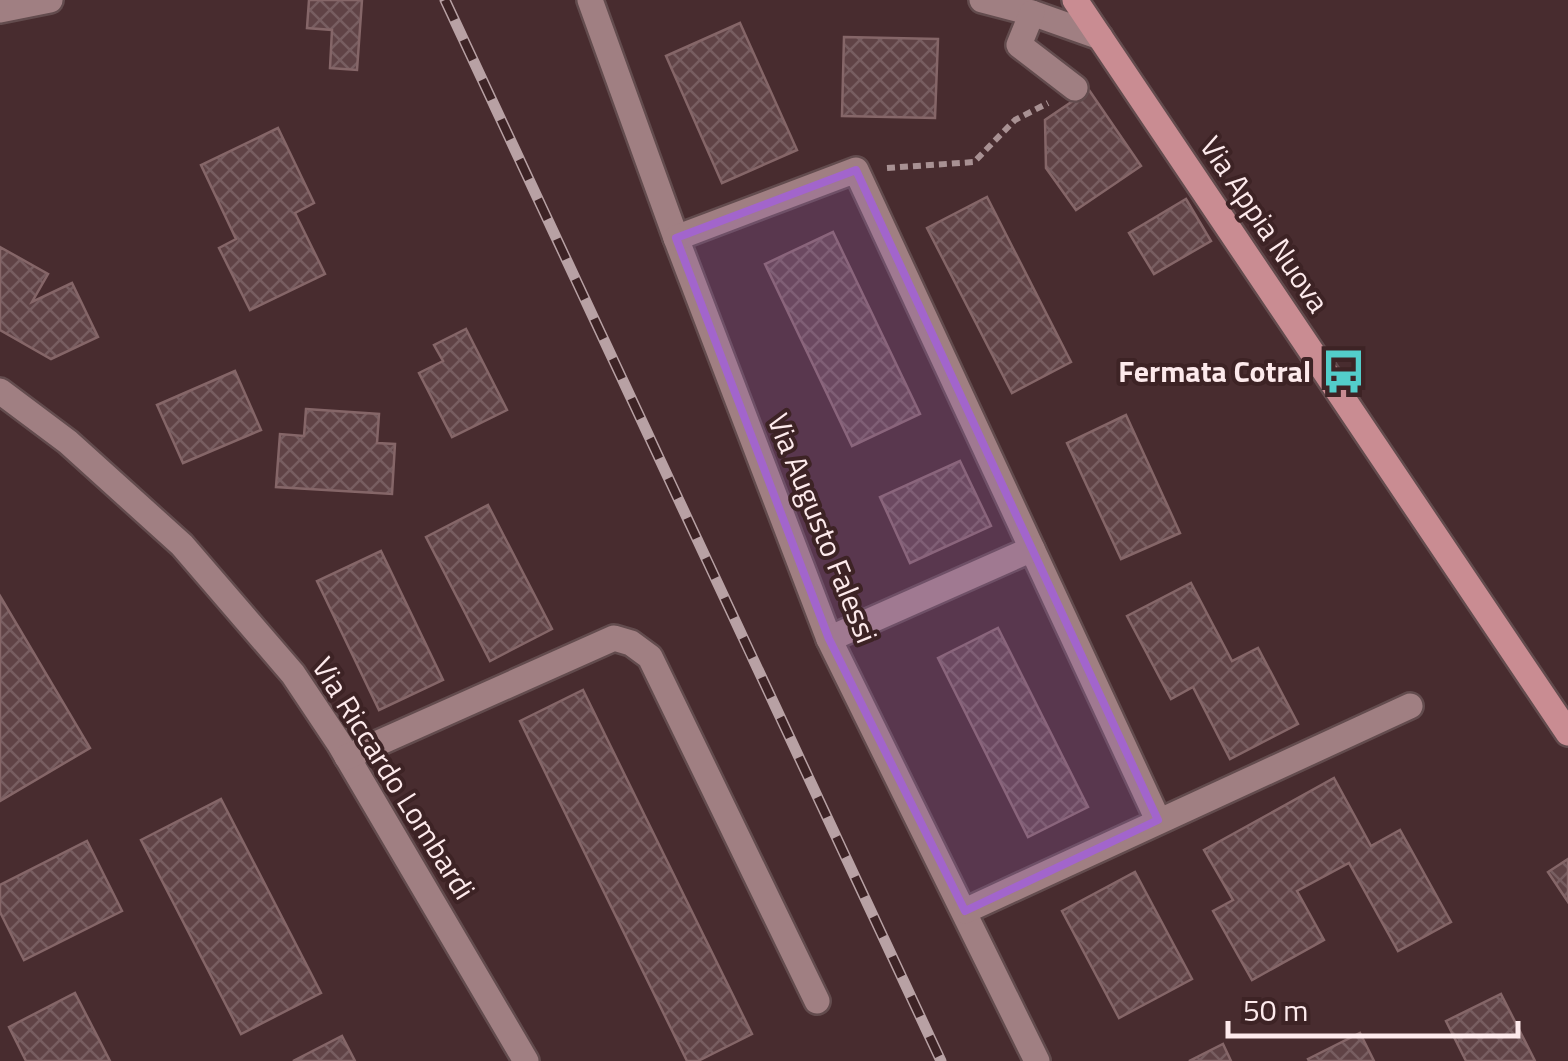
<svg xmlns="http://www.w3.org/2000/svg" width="1568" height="1061" font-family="'Titillium Web',sans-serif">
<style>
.building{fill:url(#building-cross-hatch);stroke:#856668;stroke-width:2.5}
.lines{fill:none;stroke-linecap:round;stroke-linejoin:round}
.minor-casing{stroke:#634c4e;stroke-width:30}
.major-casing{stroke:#634c4e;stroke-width:30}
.path{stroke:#a89193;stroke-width:6;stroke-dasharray:8 5;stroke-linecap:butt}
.minor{stroke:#a07f82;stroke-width:25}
.major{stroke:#c98c92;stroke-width:25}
.rail-casing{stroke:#b8a1a4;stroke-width:11}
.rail{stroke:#3d2325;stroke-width:8;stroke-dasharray:22;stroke-linecap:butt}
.marked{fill:#a265cc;fill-opacity:0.2;stroke:#a265cc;stroke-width:8;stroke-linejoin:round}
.labels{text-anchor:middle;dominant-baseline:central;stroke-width:8;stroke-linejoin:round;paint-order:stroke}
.street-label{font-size:30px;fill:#fdeaec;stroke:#3d2325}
.poi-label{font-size:30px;font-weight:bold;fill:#fdeaec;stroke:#3d2325;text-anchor:end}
</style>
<defs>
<pattern id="building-cross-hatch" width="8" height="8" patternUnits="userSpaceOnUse" patternTransform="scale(2.5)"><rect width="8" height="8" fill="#604346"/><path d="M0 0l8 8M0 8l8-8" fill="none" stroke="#785e61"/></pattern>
</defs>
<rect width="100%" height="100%" fill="#482c2f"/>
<g class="building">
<polygon points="309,0 362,0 357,70 330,68 332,30 307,28"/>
<polygon points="740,23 797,150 722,183 666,56"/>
<polygon points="844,37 938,39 935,118 842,116"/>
<polygon points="1089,90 1141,166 1076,210 1046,168 1045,120"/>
<polygon points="278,128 314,203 295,213 325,274 250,310 219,248 236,239 201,165"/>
<polygon points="987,197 1071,362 1012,393 927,228"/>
<polygon points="1186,199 1211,241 1154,274 1129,233"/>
<polygon points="833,232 920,414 852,446 765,264"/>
<polygon points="0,247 48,274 32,302 72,283 98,337 51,359 0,330"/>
<polygon points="466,329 507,410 452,437 419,373 443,361 434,345"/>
<polygon points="235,371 261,430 183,463 157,405"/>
<polygon points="306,409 379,414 377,443 395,444 392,494 276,487 280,434 304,436"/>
<polygon points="1126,415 1180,533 1121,559 1067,443"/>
<polygon points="960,461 991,526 910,563 880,497"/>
<polygon points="488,505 552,629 490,661 426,537"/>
<polygon points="381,551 443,680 379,710 317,581"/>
<polygon points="1191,583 1232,661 1258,648 1298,724 1230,759 1193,687 1171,699 1127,616"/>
<polygon points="0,596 90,748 0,801"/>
<polygon points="998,628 1088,807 1028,837 938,658"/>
<polygon points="583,690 752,1034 698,1061 687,1061 520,721"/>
<polygon points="1334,778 1371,846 1400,830 1451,922 1398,951 1349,863 1297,891 1324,940 1252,980 1213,911 1233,900 1204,850"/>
<polygon points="221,799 321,993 241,1034 141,840"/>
<polygon points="87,841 122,911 24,960 0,912 0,885"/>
<polygon points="1568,859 1568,902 1548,872"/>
<polygon points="1135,872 1192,979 1119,1018 1062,911"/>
<polygon points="75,993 110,1061 26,1061 9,1027"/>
<polygon points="1501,994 1535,1061 1466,1061 1446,1021"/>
<polygon points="1360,1033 1374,1061 1309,1061 1308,1059"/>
<polygon points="342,1036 355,1061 293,1061"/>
<polygon points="1223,1044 1231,1061 1189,1061"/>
</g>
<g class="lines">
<defs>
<g id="minor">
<polyline points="590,0 676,238 829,639 1037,1061"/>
<polyline points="982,0 1032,13 1100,37"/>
<polyline points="0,10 50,0"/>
<polyline points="1032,13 1019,45 1075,88"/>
<polyline points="676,238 856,170 1158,820"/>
<polyline points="0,391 68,442 182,545 293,674 339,743 526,1061"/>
<polyline points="829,639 1032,549"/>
<polyline points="347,757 614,638 631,643 650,657 817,1001"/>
<polyline points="965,911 1410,706"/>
</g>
<polyline id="major" points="1075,0 1568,733"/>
</defs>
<use href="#minor" class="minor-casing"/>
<use href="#major" class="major-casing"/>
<polyline class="path" points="887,168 974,162 1015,120 1048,103"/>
<use href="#minor" class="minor"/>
<use href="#major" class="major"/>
<defs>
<polyline id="rail" points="445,0 941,1061"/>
</defs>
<use href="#rail" class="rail-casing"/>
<use href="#rail" class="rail"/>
</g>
<path class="marked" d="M856,170l302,650 -193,91 -136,-272 -153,-401z"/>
<defs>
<symbol id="bus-bare" viewBox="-9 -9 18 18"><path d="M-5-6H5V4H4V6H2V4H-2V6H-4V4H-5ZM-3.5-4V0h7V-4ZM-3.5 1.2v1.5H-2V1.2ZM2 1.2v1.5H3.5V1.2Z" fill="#53cdca" stroke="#3d2325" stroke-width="2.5" paint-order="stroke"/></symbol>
</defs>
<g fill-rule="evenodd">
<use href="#bus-bare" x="1312" y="340" width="63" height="63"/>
</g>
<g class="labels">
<g class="street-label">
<text transform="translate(1265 224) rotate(56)">Via Appia Nuova</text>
<text transform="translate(823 528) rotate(68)">Via Augusto Falessi</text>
<text transform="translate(394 778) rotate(58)">Via Riccardo Lombardi</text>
</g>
<g class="poi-label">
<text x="1311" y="371">Fermata Cotral</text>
</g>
</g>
<path d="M1228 1021v15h290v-15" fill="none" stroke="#fdeaec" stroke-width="5"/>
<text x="1243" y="1021" font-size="30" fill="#fdeaec" stroke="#3d2325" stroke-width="8" paint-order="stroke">50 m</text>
</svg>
